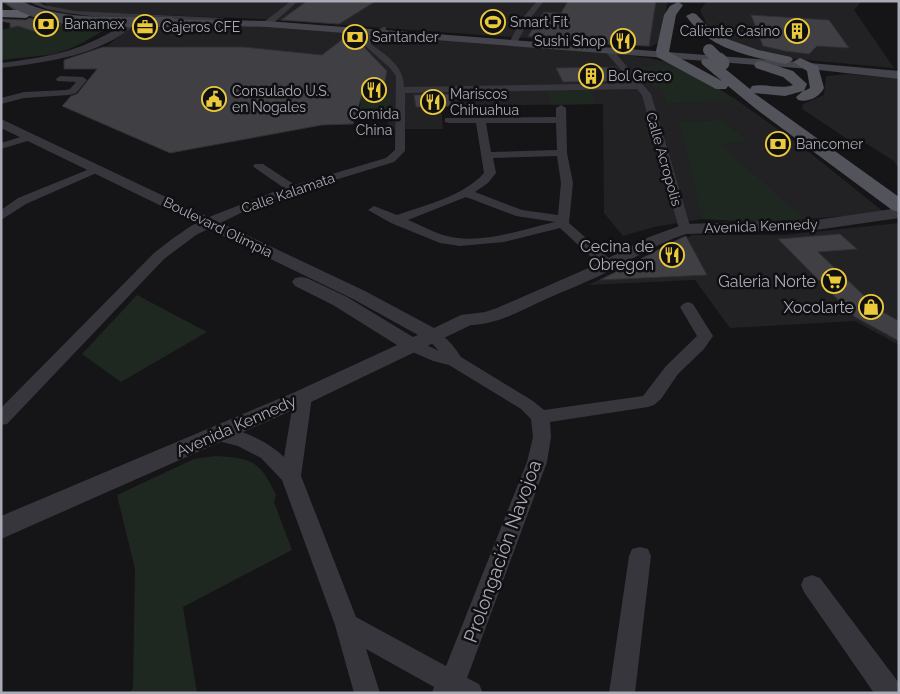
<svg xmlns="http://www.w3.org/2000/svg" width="900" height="694" font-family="Raleway,sans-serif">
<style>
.built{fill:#222124}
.green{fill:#1f2721}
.building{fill:#403f44;stroke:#302f33}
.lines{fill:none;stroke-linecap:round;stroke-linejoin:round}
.minor{fill:#36363c;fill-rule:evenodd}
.tertiary{fill:#36363c;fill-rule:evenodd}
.secondary{fill:#44454c;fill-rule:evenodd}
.primary{fill:#53535b;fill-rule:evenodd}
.trunk{fill:#5b5c64;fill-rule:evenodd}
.secondary-bridge{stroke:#44454c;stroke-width:10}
.primary-bridge-far1{stroke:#53535b;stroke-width:12}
.primary-bridge{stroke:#53535b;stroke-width:15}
.labels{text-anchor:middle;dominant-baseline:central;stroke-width:5;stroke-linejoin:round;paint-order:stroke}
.far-poi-label{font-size:14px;fill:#a8aab6;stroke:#101012;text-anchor:start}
.far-street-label{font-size:14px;fill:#a8aab6;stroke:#101012}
.poi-label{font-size:16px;fill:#a8aab6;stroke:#101012;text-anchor:end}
.street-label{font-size:16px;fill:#a8aab6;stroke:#101012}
.near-street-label{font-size:19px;fill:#a8aab6;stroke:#101012}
</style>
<rect width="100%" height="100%" fill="#151517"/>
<g class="built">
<polygon points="41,1 668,1 659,42 651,47 260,19 84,12 54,9"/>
<polygon points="707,1 862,1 854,10 894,68 773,57 751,50 710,31 700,10"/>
<polygon points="133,25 259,25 602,52 648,58 675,64 734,98 804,148 885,213 780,221 702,219 654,227 623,236 604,213 603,104 441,106 443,129 387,129 389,109 360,109 366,76 381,65 371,54 342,57 243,47 107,46"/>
<polygon points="848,74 899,79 899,169 894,161 867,144 849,140 802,109 803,104 824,95 826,76"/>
<polygon points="899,223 899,345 855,321 730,328 695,280 588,285 693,235 784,235"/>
</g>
<g class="green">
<path d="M75,22l40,2c-21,12 -42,27 -67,31 -16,2 -31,3 -47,5v-30l18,-4 17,6z"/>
<polygon points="666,65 710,82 734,100 667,104 661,89 650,85 635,66"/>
<polygon points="590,89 595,104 551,105 546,90"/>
<polygon points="361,95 392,95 389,109 360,109"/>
<polygon points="722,120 748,141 721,144 804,219 755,222 702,219 679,122"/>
<polygon points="137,295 207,332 121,382 82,354"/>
<path d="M215,456c38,2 45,5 61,39l-2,7 18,48 -109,57 14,86h-68l4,-5 2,-119 -18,-74 77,-36z"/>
</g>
<g class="building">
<polygon points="307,1 376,1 339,24 281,20"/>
<polygon points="568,1 656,1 649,46 603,44 528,36 544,12 561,13"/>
<polygon points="751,15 829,20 849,48 817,46 809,54 785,51 763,46"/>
<polygon points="29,18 46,22 62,25 36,32 18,26 10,28 10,23 1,21 1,19 26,20"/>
<polygon points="348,35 365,36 360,42 362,45 387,71 382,95 362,95 353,124 322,125 170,153 62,106 71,96 77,94 97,69 64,69 64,60 103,47 244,47 322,55"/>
<polygon points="616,67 627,81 563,82 556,68"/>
<polygon points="449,94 451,106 416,107 414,95"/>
<polygon points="840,234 857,249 818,252 879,310 899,321 899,341 855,317 778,239"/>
<polygon points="686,236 707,275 600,280 681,238"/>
</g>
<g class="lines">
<g class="minor">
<polygon points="1,1 8,1 22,10 40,16 37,18 18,13"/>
<path d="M29,1h8l7,4 31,6 147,7 4,2 -4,2c-38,-2 -169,-1 -193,-21z"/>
<polygon points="291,1 298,1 270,26 264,26 264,22"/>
<polygon points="537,1 544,1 528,21 516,45 510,45 509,43 521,20"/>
<path d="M129,21l7,2c-35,33 -89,39 -135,45v-5c54,-7 82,-12 128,-42z"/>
<path d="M383,27h3v4l-12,6 -3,7c16,12 33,22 33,43l228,-4 -28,-33 7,-2 40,46 40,135 -6,4 -6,-4 -37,-134 -5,-6 -232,4v58l-11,11 -95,29 -52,19 -51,25 -32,24 -157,165 -6,1v-17l153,-155 18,-14 19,-13 23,-11 70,-27 -29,-20 -2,-2 2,-2h8l32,21 91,-27 9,-8 1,-74 -6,-8 -27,-24 5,-10z"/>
<polygon points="60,76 83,77 87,80 76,93 69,95 24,98 1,104 1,98 24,92 66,90 70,89 76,82 57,81 56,79"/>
<path d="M561,105l5,3 1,45 6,30 -4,40 44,39 2,3 -2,3h-10l-43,-40 -56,14 -44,4 -20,-3 -49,-20 -23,-13 6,-4 23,9c28,-10 67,-19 87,-42l-8,-50h-27l-4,-1v-4l111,-1v-9zM486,123h70l1,27 -66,2zM557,156l4,27 -3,32 -36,-5 -47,-18 13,-9 8,-10 -3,-15zM466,197l50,19 39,6c-31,7 -76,23 -108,14 -13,-3 -26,-11 -39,-16z"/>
<polygon points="30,134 35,137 34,139 1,149 1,143"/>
<polygon points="97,166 103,169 101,171 26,204 1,220 1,210 18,198"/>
<path d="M688,302l5,2 20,32 -9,13 -26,25 -17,25 -7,6 -6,2 -98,15 1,15 -4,25 -80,216 12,6 4,9h-51l2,-6 -68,-38 14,44h-26l-19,-68 -53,-145 -21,-22 -23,-12 -28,-7 -2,-5 2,-5c22,-6 59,13 74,28l10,-60 3,-4 6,-2 6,2 3,4 -11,79 55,141 90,49 81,-204 6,-25 -2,-18 -10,-10 -72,-44 -16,-4 -27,-12 -2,-4 2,-4h12l21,10 -15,-16 2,-3c15,-4 28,14 35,25l72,44 11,9 99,-14 23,-30 31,-30 -17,-29 3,-3z"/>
<polygon points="640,547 648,549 651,556 635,693 609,693 629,556 632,549"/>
<polygon points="812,575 820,578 899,683 899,693 874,693 804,592 801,585 804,578"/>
</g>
<path class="tertiary" d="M1,119l364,172 69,37 27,-13 24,-3 12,-4 96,-42 56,-29 36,-13 131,-4 83,-12v10l-83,12 -130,4c-28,9 -53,25 -79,38 -21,11 -42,18 -63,28 -24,11 -46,24 -73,25l-160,77 -310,137v-23l294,-124 102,-47 -64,-40 -38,-19 -3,-4 3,-4 6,-1 6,1 40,19 66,40 5,-2 -65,-36 -352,-171z"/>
<polygon class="secondary" points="170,19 267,21 810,63 899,71 899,79 810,69 267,27 166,24 165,22"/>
<g class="primary">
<path d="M678,2l5,3 -7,10 -7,37 53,29 -19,-16 -2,-3 2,-3h10l37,30 2,-3c13,-3 27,4 41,-1l-10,-8 -27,-9 -2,-3 2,-3 5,-1 32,10 14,13 -3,7 6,-3 -3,-17 -14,-9 7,-4 18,8 6,22c-4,9 -17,15 -26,12l-2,-3 7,-6 -18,5 -31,-3 145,104v15l-7,-2 -136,-101 -28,-23 -2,3h-10l-59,-32 -1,-6 8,-36 6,-9z"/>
<path d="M692,13l4,1 16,17 10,6 36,13 33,7 2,3 -7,4c-38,-8 -77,-15 -100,-48z"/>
</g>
<polygon class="trunk" points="1,10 26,10 32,14 26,18 1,17"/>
<path class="secondary-bridge" d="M12,1c40,27 111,20 158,21"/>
<polyline class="primary-bridge-far1" points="709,50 720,61"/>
<polyline class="primary-bridge" points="719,60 722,63"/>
</g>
<defs>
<symbol id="stadium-ring" viewBox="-11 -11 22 22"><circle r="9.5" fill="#101012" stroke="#eac93b" stroke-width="1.5"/><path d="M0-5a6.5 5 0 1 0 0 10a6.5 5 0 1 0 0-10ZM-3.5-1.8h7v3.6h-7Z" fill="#eac93b"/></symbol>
<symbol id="bank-ring" viewBox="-11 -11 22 22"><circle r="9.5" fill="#101012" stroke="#eac93b" stroke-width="1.5"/><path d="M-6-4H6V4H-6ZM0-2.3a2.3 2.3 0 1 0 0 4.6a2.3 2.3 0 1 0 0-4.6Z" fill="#eac93b"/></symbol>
<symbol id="office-ring" viewBox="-11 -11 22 22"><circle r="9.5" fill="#101012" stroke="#eac93b" stroke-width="1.5"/><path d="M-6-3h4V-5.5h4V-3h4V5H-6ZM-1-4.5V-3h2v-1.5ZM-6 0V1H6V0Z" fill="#eac93b"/></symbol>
<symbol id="building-ring" viewBox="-11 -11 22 22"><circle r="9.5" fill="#101012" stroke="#eac93b" stroke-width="1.5"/><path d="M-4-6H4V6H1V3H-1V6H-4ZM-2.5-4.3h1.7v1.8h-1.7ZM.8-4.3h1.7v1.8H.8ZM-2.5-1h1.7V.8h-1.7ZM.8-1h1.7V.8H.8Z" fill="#eac93b"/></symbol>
<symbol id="restaurant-ring" viewBox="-11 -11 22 22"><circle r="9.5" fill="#101012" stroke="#eac93b" stroke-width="1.5"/><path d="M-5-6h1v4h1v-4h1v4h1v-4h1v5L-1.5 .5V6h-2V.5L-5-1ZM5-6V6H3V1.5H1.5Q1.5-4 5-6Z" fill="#eac93b"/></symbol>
<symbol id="civic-ring" viewBox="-11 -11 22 22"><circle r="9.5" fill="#101012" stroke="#eac93b" stroke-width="1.5"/><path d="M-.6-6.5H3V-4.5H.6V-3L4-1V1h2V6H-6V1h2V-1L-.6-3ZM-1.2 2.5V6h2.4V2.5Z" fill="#eac93b"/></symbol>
<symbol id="supermarket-ring" viewBox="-11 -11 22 22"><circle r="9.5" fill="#101012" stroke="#eac93b" stroke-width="1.5"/><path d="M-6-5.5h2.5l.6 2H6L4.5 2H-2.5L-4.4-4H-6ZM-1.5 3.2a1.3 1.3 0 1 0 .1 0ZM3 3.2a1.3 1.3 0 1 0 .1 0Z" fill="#eac93b"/></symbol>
<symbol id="shop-ring" viewBox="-11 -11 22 22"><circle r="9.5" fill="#101012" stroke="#eac93b" stroke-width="1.5"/><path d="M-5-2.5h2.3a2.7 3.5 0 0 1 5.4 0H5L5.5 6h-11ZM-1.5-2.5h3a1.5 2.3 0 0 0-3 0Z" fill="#eac93b"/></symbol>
</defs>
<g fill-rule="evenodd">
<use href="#stadium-ring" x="479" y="8" width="28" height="28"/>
<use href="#bank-ring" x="32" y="10" width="28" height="28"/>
<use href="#office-ring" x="131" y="13" width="28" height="28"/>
<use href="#building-ring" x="783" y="17" width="28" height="28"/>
<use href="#bank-ring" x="341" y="23" width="28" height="28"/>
<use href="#restaurant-ring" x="609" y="27" width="28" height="28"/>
<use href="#building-ring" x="577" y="62" width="28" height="28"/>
<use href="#restaurant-ring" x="360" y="76" width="28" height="28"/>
<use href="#civic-ring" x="200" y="85" width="28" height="28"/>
<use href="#restaurant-ring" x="419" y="88" width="28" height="28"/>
<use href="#bank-ring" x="764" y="130" width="28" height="28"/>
<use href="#restaurant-ring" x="658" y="241" width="28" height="28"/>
<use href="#supermarket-ring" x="820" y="267" width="28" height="28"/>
<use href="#shop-ring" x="857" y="293" width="28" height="28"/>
</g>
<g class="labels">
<g class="far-poi-label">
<text x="510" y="22">Smart Fit</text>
<text x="64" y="24">Banamex</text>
<text x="162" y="27">Cajeros CFE</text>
<text x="780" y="31" text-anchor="end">Caliente Casino</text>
<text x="372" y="37">Santander</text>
<text x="606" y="41" text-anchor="end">Sushi Shop</text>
<text x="608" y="76">Bol Greco</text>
<text x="232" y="91">Consulado U.S.<tspan x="232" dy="16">en Nogales</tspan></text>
<text x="450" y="94">Mariscos<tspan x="450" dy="16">Chihuahua</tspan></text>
<text x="374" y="114" text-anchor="middle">Comida<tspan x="374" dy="16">China</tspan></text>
<text x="796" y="144">Bancomer</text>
</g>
<g class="far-street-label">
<text transform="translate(664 159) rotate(74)">Calle Acropolis</text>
<text transform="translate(288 193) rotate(-19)">Calle Kalamata</text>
<text transform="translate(761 226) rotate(-2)">Avenida Kennedy</text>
<text transform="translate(218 227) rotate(26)">Boulevard Olimpia</text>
</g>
<g class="poi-label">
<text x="654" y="246">Cecina de<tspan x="654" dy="18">Obregon</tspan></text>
<text x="816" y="281">Galeria Norte</text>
<text x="854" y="307">Xocolarte</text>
</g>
<g class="street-label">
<text transform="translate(236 426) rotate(-24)">Avenida Kennedy</text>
</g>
<g class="near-street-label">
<text transform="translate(502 551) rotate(-70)">Prolongación Navojoa</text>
</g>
</g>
<rect width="900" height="694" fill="none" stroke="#a8aab6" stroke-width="5"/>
</svg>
